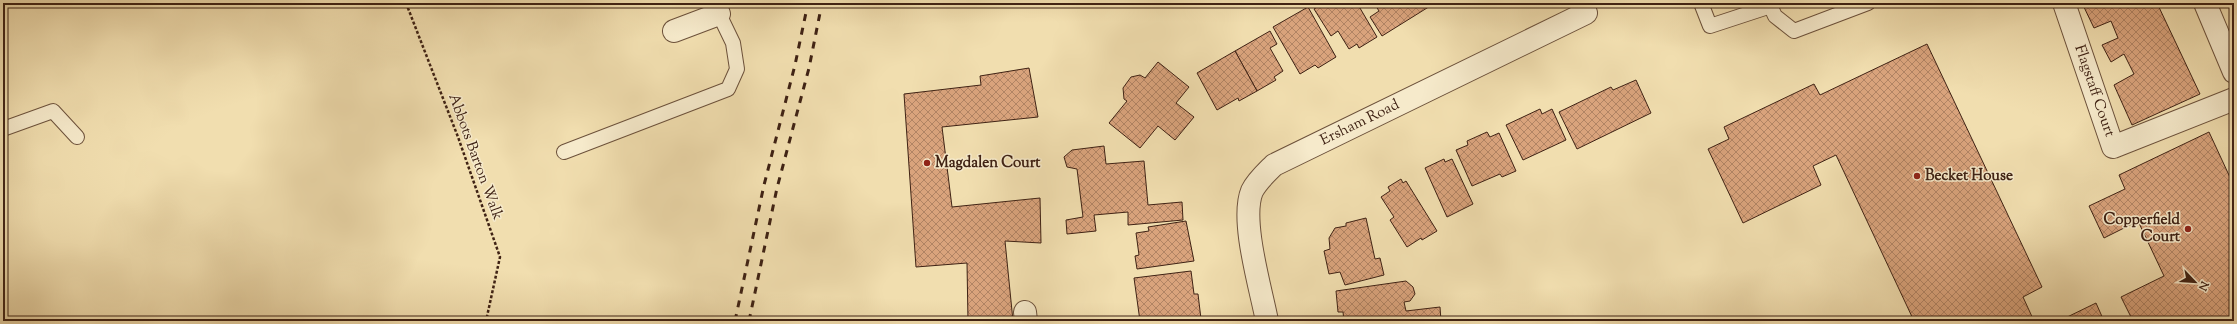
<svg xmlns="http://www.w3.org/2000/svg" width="2237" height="324" font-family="'Sorts Mill Goudy',serif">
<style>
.building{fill:url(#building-cross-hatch);stroke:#3f2214}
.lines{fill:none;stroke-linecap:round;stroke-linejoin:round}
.service-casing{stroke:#6c513b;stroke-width:16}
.minor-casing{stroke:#6c513b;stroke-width:24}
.path{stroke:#3f2214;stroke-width:2.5;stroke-dasharray:3 2;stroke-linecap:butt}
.service{stroke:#f6eacb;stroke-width:14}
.minor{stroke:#f6eacb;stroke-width:22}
.rail{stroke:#3f2214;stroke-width:3;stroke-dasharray:7 7;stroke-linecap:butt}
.poi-dot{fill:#8f2418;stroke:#f6eacb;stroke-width:1.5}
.labels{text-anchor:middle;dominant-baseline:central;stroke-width:3;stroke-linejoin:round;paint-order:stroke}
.street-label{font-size:15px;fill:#3f2214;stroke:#f6eacb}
.poi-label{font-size:15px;font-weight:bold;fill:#3f2214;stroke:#f6eacb;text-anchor:start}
</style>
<defs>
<pattern id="building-cross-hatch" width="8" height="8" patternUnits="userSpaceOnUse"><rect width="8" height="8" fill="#d9a37c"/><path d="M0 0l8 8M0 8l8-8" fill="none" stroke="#b18464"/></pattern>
</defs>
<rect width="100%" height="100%" fill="#f1deaf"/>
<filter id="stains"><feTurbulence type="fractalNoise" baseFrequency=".005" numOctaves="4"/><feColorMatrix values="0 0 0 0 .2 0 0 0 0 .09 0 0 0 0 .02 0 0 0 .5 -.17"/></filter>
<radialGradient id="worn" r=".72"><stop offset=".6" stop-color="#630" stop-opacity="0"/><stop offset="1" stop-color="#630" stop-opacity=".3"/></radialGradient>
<g class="building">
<polygon points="1324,3 1357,3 1377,37 1359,48 1357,44 1349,49 1338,31 1331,36 1314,9"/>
<polygon points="1374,3 1435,3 1382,36 1370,17 1379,11"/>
<polygon points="2082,3 2157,3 2200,94 2132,125 2114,85 2134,74 2124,54 2111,62 2102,45 2118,38 2111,21 2094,28"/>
<polygon points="1308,7 1336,57 1318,68 1315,65 1300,74 1273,27"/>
<polygon points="1270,31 1277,44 1270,48 1283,71 1274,77 1276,80 1257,91 1235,51"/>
<polygon points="1927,44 2042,287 2023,297 2034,321 1914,321 1836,155 1813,166 1821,185 1743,223 1708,149 1729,139 1724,127 1814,84 1820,95"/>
<polygon points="1235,51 1257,91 1239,101 1238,98 1217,110 1197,73"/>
<polygon points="1158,62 1189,87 1176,103 1194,117 1175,140 1158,126 1140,148 1109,123 1127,101 1124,99 1123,88 1131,77 1140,75 1145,78"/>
<polygon points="1029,68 1038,117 942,127 952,207 1040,198 1041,243 1005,241 1013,321 968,321 967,263 916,267 904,94 981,85 980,76"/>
<polygon points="1636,80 1651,113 1577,149 1559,112 1611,87 1613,90"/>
<polygon points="1540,109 1542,114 1552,109 1566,140 1523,160 1506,125"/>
<polygon points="1487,132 1490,137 1499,133 1516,171 1502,177 1500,174 1472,186 1456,150 1468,145 1467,141"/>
<polygon points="2209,132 2234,186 2234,321 2133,321 2121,297 2164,276 2138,221 2104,238 2089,206 2125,189 2119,175"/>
<polygon points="1104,146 1106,164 1144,161 1148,205 1182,202 1183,220 1128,225 1128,212 1094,215 1096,231 1067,234 1066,220 1083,217 1077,169 1067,167 1064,157 1072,150"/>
<polygon points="1444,159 1445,162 1452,159 1473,204 1447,217 1425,168"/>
<polygon points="1401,179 1403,183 1406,181 1437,231 1422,240 1421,238 1407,247 1390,220 1394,217 1381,197 1390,191 1388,187"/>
<polygon points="1366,218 1375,259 1380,258 1384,275 1345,285 1340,272 1329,274 1324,251 1330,249 1329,238 1335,228 1346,226 1346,223"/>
<polygon points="1186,221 1194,261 1137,269 1135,256 1139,255 1136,233 1149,231 1148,227"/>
<polygon points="1191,271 1194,294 1198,294 1201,319 1140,321 1134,278"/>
<polygon points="1406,281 1413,287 1415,294 1410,301 1404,302 1406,311 1440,307 1441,321 1394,321 1394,319 1344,321 1343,312 1338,312 1336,291"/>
<polygon points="2096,303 2104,321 2059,321"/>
</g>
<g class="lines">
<defs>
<g id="service">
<polyline points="1701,3 1710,26 1771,6"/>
<polyline points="1769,3 1775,16 1794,31 1868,3"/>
<polyline points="3,129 53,111 77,137"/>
<polyline points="564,152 728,89 737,69 733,43 719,14"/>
</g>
<g id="minor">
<polyline points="2064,3 2113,147 2234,99"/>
<polyline points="2205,3 2234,72"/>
<polyline points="674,31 719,14 715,3"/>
<polyline points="1025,312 1026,321"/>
<path d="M1267,321c-6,-32 -27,-101 -15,-130 5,-10 14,-18 22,-26l312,-152 -4,-10"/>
</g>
</defs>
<use href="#service" class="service-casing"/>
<use href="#minor" class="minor-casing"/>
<polyline class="path" points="406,3 458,137 500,257 486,321"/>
<use href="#service" class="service"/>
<use href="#minor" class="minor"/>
<g class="rail">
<polyline points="735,321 764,185 795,65 808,3"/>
<polyline points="749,321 777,188 809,68 822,3"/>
</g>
</g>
<g class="poi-dot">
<circle cx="927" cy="163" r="4"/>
<circle cx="1917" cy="176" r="4"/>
<circle cx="2188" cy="229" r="4"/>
</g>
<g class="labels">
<g class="street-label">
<text transform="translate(2094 91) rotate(71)">Flagstaff Court</text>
<text transform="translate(1360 123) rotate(-26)">Ersham Road</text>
<text transform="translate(475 157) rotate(70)">Abbots Barton Walk</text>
</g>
<g class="poi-label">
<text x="935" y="163">Magdalen Court</text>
<text x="1925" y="176">Becket House</text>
<text x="2180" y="220" text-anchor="end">Copperfield<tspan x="2180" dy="17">Court</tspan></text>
</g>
</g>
<rect width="2237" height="324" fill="none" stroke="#f1deaf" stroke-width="16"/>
<rect x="4" y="4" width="2229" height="316" fill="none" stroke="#3f2214" stroke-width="2"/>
<rect x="8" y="8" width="2221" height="308" fill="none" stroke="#3f2214"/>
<g transform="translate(2195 282) rotate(115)" stroke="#f6eacb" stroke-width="3" paint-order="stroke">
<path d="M0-3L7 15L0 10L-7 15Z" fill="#3f2214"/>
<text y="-6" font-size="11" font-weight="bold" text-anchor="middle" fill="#3f2214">N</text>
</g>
<rect width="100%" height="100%" filter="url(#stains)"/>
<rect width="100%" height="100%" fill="url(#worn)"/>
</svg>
